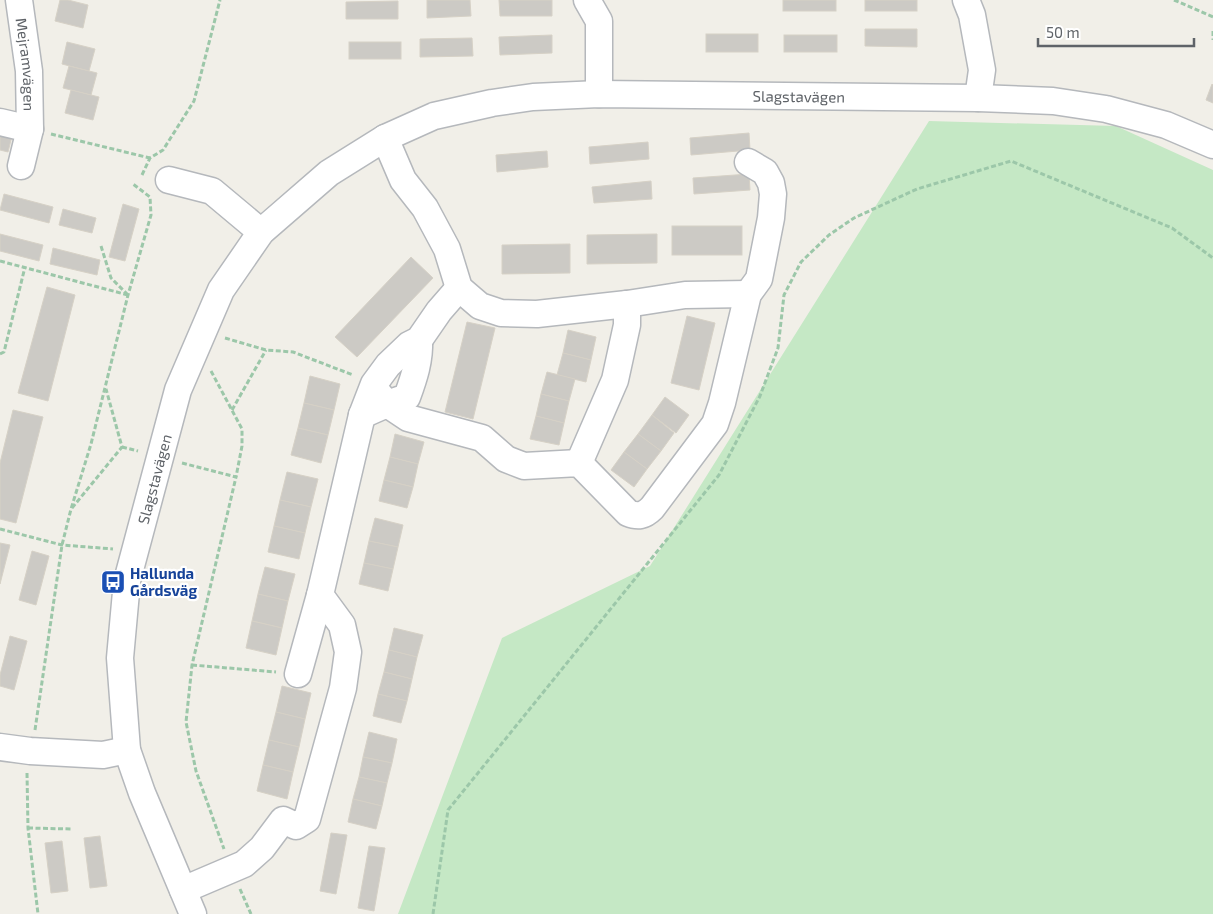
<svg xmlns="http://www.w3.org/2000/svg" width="1213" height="914" font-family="'Exo 2',sans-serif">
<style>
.green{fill:#c5e8c5}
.building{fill:#cccac5;stroke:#d6d1c6}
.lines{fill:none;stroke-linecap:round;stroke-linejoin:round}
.minor-casing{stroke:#b5b8bc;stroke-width:29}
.path{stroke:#9cc7a9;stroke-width:3;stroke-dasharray:5 2.5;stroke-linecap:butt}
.minor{stroke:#fff;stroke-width:26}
.labels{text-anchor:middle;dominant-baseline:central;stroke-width:4.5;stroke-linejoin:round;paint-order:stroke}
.street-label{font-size:15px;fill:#5f6368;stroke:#fff}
.transit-label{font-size:15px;font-weight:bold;fill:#164399;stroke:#fff;text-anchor:start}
</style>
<rect width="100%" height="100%" fill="#f1efe8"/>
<polygon class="green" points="929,121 1116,126 1213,170 1213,914 398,914 502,638 650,566"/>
<g class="building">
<polygon points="60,0 68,0 88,5 83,28 55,21"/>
<polygon points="427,0 470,0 471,16 427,18"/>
<polygon points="499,0 552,0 552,16 500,16"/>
<rect x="783" y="0" width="53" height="11"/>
<rect x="865" y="0" width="52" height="11"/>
<polygon points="398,1 398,19 346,19 346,2"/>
<polygon points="865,29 917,29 917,47 865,46"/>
<rect x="706" y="34" width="52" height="18"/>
<polygon points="552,35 552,53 500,55 499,37"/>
<rect x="784" y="35" width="53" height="17"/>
<polygon points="472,38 473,56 420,57 420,39"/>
<polygon points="67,42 95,49 89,71 62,64"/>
<rect x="349" y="42" width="52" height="17"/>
<polygon points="69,66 97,73 91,95 63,88"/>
<polygon points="1212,84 1213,85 1213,103 1206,100"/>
<polygon points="71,90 99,97 93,120 65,113"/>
<polygon points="0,133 12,136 8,152 0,150"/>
<polygon points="749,133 750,150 691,155 690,138"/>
<polygon points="648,142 649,159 590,164 589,147"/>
<polygon points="547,151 548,167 497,172 496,155"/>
<polygon points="749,174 750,190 694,194 693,178"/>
<polygon points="651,181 652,199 594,203 592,187"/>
<polygon points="4,194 53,207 49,223 0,210"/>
<polygon points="123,204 139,209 125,261 109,257"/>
<polygon points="63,209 96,218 92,233 59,225"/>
<rect x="672" y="226" width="70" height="29"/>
<polygon points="0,234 43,245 39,261 0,251"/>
<polygon points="657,234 657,263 587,264 587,235"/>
<polygon points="570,244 570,273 502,274 502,245"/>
<polygon points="53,248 100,260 97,275 50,264"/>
<polygon points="411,257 433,278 357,357 335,337"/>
<polygon points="47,287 75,295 48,401 18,393"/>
<polygon points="687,316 715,323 699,390 671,383"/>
<polygon points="467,322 495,328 473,419 445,412"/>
<polygon points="568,330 596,337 591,360 563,353"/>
<polygon points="563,353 591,360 586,382 557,375"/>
<polygon points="547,372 575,379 569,401 541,394"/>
<polygon points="310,376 340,384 334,410 304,403"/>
<polygon points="541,394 569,401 564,423 536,416"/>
<polygon points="665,397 689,415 676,433 652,415"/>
<polygon points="304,403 334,410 328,435 298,428"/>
<polygon points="13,410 43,417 16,523 0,519 0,463"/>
<polygon points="652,415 674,433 661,451 638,434"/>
<polygon points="536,416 564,423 559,445 530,439"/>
<polygon points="298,428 328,435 321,463 291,455"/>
<polygon points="395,434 424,442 418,464 390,457"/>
<polygon points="638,434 661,451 647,469 624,452"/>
<polygon points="624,452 647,469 634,487 611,470"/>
<polygon points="390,457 418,464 413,487 384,480"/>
<polygon points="287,472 318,479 311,507 280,500"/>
<polygon points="384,480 413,487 407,508 379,501"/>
<polygon points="280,500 311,507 305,533 274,526"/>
<polygon points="375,518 403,525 398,547 369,541"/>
<polygon points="274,526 305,533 299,559 268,552"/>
<polygon points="369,541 398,547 393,569 364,563"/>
<polygon points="0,543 10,545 0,584"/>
<polygon points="32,551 49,556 36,605 19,600"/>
<polygon points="364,563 393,569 388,591 359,584"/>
<polygon points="265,567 295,574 288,601 258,594"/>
<polygon points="258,594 288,601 282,628 252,621"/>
<polygon points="252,621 282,628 276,655 246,648"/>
<polygon points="394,628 423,635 417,657 389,650"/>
<polygon points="10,636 27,641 14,690 0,686 0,675"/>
<polygon points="389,650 417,657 412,679 384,672"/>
<polygon points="384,672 412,679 407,701 378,694"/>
<polygon points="282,686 311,693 305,719 276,712"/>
<polygon points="378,694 407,701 401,723 373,716"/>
<polygon points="276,712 305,719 299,747 269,740"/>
<polygon points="369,732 397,739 392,763 363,757"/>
<polygon points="269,740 299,747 293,772 263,765"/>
<polygon points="363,757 392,763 387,783 359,777"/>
<polygon points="263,765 293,772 287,799 257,791"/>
<polygon points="359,777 387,783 382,806 353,799"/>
<polygon points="353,799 382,806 376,829 348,822"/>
<polygon points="331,833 347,835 336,894 320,891"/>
<polygon points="100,836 107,886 90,888 84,838"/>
<polygon points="62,841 68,891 51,893 45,843"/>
<polygon points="369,846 385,848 374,911 358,908"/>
</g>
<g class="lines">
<defs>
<g id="minor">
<path id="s1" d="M19,0l10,71 1,58 -9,37"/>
<polyline points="587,0 599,21 599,94"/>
<polyline points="966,0 972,15 982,70 978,98"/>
<polyline points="0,122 30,129"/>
<polyline points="385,138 403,180 425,208 447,249 459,288 480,306 501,313 537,314 627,304 685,295 748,294"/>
<polyline points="169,180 212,191 261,232"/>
<path d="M378,393l9,11 20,-7c7,-19 13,-37 12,-57"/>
<path d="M362,415l25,-11 21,14 74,20 24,21 18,7 55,-3 49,50c10,4 16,3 24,-5l63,-84 7,-21 26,-109 11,-15 12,-61 2,-24 -2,-11 -6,-11 -17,-10"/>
<polyline points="579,463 615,380 627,325 627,304"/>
<polyline points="298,674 320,595"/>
<polyline points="0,747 30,751 103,755 127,750"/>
<polyline points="183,890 244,864 262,848 283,820 296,826 307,819 343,688 348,652 342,625 320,595 362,415 374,384 388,365 409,345 419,340 439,311 459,288"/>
<path id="s2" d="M193,914l-51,-121 -15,-43 -7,-92 7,-77 51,-191 43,-100 40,-58 68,-59 56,-35 49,-22 58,-13 41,-6 66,-3 379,4 75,3 53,8 60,16 47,20"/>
</g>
</defs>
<use href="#minor" class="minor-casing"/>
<g class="path">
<polyline points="1174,0 1213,17"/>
<polyline points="1213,31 1213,40"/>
<polyline points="51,134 150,158"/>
<polyline points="142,175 150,158 163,150 194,101 220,0"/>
<polyline points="101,246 111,278 127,294"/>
<polyline points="0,261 128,295"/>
<polyline points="225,338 266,350 293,352 353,375"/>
<polyline points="0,354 4,352 25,267"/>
<polyline points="211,371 242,429 242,446 236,477"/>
<polyline points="232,410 266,350"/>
<polyline points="122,447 138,451"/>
<polyline points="182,463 236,477 192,665 186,722 196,771 224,849"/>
<polyline points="72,508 122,447 106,389"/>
<polyline points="0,529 62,545 113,549"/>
<polyline points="192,665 276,672"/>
<polyline points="35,730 62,545 71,509 91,444 128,295 151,215 150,197 133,184"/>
<polyline points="27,773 28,828 38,914"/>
<polyline points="28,828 71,829"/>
<polyline points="240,889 251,914"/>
<polyline points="433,914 448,810 719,475 760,396 778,348 784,295 801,262 829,235 854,218 917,189 1011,161 1172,228 1213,258"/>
</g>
<use href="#minor" class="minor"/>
</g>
<defs>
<symbol id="bus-square" viewBox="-11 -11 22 22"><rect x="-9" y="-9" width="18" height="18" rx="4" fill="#1a4fb4" stroke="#fff"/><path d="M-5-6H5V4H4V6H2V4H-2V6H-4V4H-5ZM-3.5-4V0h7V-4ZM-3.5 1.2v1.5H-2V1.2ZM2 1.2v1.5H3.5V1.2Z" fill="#fff"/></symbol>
</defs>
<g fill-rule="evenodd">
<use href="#bus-square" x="99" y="568" width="28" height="28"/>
</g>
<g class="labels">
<g class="street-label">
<text stroke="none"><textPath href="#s1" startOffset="65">Mejramvägen</textPath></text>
<text stroke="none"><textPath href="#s2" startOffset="1300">Slagstavägen</textPath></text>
<text stroke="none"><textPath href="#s2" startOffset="452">Slagstavägen</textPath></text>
</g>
<g class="transit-label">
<text x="130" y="573">Hallunda<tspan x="130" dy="17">Gårdsväg</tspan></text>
</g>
</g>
<path d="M1038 38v8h156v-8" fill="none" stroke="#5f6368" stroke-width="2.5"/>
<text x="1046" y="38" font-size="15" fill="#5f6368" stroke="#ffffff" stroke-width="4" paint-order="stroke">50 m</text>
</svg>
